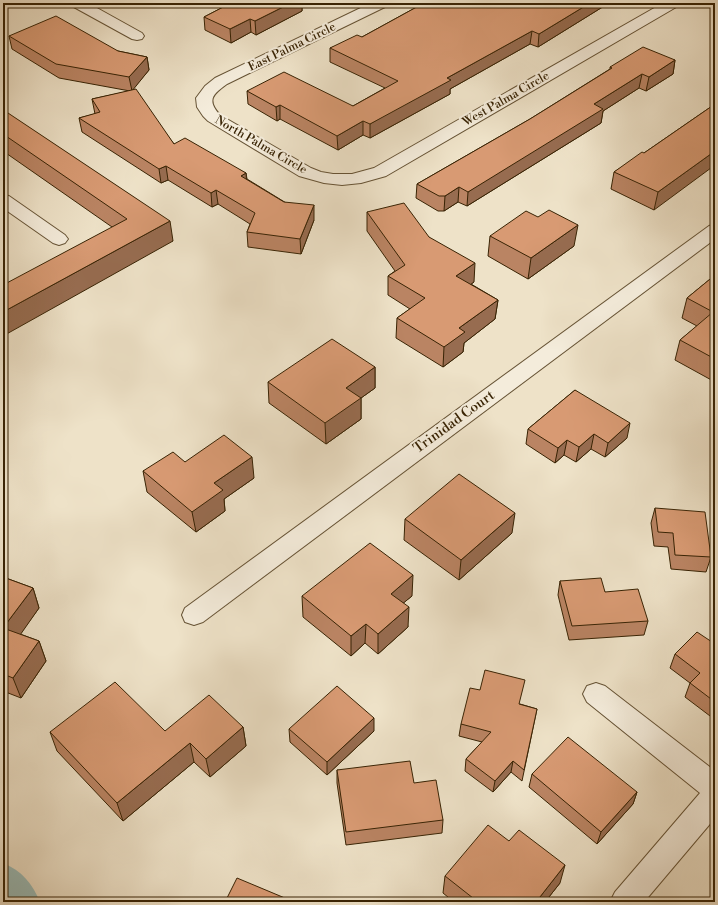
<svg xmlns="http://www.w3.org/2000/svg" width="718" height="905" font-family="'Libre Bodoni',serif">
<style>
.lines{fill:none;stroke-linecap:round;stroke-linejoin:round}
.canal{fill:#9abdba;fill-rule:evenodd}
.minor-casing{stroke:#665335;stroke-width:2}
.minor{fill:#f4ecdb;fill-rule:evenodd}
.wall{fill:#ba8463;stroke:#382304}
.shaded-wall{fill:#976c50;stroke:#382304}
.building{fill:#d89a73;stroke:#382304}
.labels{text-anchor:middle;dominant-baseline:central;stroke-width:4;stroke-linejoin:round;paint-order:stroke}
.far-street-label{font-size:12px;fill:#382304;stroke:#f4ecdb}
.street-label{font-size:14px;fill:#382304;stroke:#f4ecdb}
</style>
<rect width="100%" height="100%" fill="#eee2c8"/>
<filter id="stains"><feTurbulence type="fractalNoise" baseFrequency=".005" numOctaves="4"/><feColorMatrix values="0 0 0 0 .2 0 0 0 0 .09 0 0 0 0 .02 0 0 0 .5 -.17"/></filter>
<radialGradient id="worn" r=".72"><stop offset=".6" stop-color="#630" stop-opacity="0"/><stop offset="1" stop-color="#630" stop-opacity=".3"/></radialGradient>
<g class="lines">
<path class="canal" d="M3,863c19,8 29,20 37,39h-37z"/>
<defs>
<g id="minor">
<polygon points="70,3 88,3 142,33 144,36 142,39 137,40 132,39 72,6"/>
<path d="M371,3h18l-2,3 -160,78c-14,10 -21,16 -7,31l91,53 10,4 12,2h19l22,-6 289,-165h17l-2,3 -292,170 -25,7 -19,2 -18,-2 -25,-7 -91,-55 -5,-5 -6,-9 -1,-9 9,-12 10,-8z"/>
<polygon points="3,195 9,196 65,235 68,239 65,243 59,245 53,243 3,208"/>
<polygon points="715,224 715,239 203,622 194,625 185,622 182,615 185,608 709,226"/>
<polygon points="596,683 605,686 715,771 715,818 644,902 610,902 615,892 700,793 587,702 583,694 587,686"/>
</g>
</defs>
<use href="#minor" class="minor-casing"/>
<use href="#minor" class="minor"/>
</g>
<g class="wall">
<polygon points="231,3 302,3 302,11 256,35 251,32 231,43 205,30 204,17"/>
<polygon points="424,3 609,3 538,47 530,44 450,89 450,94 370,138 363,135 338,150 280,119 277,121 248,104 247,91 353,106 385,88 330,62 330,48 362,37"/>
<polygon points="715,4 715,18 712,17"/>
<polygon points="9,36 118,51 147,57 149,70 132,90 174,144 246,173 247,179 314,220 301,254 248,247 247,232 250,224 218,204 212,207 168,180 161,183 82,132 79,118 95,114 92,99 130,91 59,78 12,49"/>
<polygon points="675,60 673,74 646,91 639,88 603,111 601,123 467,206 458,202 444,211 438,211 416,198 417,184 530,119 610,69 610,67"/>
<polygon points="715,104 654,210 611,189 614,172 644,153"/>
<polygon points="3,114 173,241 112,227 3,151"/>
<polygon points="367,212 429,237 474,282 471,284 498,300 495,319 464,343 463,352 443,367 396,338 397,318 410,309 388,295 388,276 395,271 367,231"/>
<polygon points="490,236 574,246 528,279 488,256"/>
<polygon points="715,275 715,382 675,360 680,340 697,326 682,318 687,298"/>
<polygon points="375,367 375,388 361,398 361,419 326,444 269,403 268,382"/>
<polygon points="575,390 627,438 605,457 591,449 576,462 564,455 555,463 526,444 528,429"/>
<polygon points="185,462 254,478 224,499 225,511 196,532 147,492 143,471"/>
<polygon points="655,508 711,557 706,572 671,569 668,547 654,546 651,523"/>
<polygon points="405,519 512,533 459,580 404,540"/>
<polygon points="3,577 33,588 39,608 20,634 39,641 46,661 21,698 3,691"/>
<polygon points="560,581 605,592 648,621 644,635 569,640 558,595"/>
<polygon points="302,596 412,596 403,603 408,627 378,654 365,643 351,656 303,617"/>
<polygon points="715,644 715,718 714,719 685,697 690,683 670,668 675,654"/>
<polygon points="520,704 537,709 522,781 511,772 493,792 465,771 466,759 482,742 459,736 461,724"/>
<polygon points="243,727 246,746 210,777 194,762 123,821 57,751 50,732 165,731"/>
<polygon points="289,729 374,731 327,775 290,742"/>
<polygon points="337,770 414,783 443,820 442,833 346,845 337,783"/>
<polygon points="532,774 637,792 633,804 597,844 529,787"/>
<polygon points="445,876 560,883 545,902 454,902 443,893"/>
</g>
<g class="shaded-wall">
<polygon points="291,3 302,3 302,11 256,35 255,21"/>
<polygon points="590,3 609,3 538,47 539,34"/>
<polygon points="250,19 251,32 231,43 230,29"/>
<polygon points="532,31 530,44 450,89 450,94 370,138 370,124 447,78"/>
<polygon points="147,57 149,70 132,91 129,77"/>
<polygon points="675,60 673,74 646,91 649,77"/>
<polygon points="642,74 639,88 603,111 601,123 467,206 468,192 594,104"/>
<polygon points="280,105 280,119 277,121 276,107"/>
<polygon points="363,121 363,135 338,150 337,136"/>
<polygon points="715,151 715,165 654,210 658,192"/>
<polygon points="166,166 168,180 161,183 159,169"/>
<polygon points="246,173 247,187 241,176"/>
<polygon points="459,187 458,202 444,211 445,196"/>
<polygon points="216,190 218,204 212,207 211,193"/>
<polygon points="314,205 314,220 301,254 300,239"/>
<polygon points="170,221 173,241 3,336 3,312"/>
<polygon points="578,225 574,246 528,279 531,258"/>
<polygon points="475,263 474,282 455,296 456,276"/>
<polygon points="498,300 495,319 464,343 463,352 443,367 444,347 459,328"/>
<polygon points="375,367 375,388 361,398 361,419 326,444 325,423 346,388"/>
<polygon points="630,423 627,438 605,457 608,443"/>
<polygon points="594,434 591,449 576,462 579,447"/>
<polygon points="567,440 564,455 555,463 558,448"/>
<polygon points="252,457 254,478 224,499 225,511 196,532 192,512 214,483"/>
<polygon points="515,513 512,533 459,580 461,560"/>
<polygon points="413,575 412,596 390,614 391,594"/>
<polygon points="33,588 39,608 11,648 3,628"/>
<polygon points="409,607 408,627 378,654 378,634"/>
<polygon points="366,624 365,643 351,656 351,636"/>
<polygon points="39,641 46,661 21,698 13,678"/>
<polygon points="374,718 374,731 327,775 327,762"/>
<polygon points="243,727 246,746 210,777 206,759"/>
<polygon points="190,743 194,762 123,821 117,803"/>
<polygon points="513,761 511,772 493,792 495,781"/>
<polygon points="637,792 633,804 597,844 601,832"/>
<polygon points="565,865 560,883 545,902 536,902"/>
</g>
<g class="building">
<polygon points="231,3 291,3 255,21 250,19 230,29 204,17"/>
<polygon points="424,3 590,3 539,34 532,31 447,78 451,80 370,124 363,121 337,136 280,105 276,107 247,91 284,72 353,106 398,81 330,48 357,35 362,37"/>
<polygon points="56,16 118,51 147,57 129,77 56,64 9,36"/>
<polygon points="643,47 675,60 649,77 642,74 594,104 603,109 468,192 459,187 445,196 439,196 417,184 530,119 612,68 610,67"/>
<polygon points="136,89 174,144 185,138 246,173 241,176 284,202 314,205 300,239 247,232 255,213 216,190 211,193 166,166 159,169 79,118 100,112 92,99"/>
<polygon points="715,104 715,151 658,192 614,172 642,152 644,153"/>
<polygon points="5,111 170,221 3,312 3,285 127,219 3,134 3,114"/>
<polygon points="404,203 429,237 475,263 456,276 498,300 459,328 465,332 444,347 397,318 425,298 388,276 405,265 367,212"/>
<polygon points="549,210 578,225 531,258 490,236 526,211 538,217"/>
<polygon points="715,275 715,359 680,340 713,312 687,298"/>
<polygon points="332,339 375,367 346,388 361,398 325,423 268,382"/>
<polygon points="575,390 630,423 608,443 594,434 579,447 567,440 558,448 528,429"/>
<polygon points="224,435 252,457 214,483 223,490 192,512 143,471 173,452 185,462"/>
<polygon points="459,474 515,513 461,560 405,519"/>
<polygon points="655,508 705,512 711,557 675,555 673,533 658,532"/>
<polygon points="370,543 413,575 391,594 409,607 378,634 366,624 351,636 302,596"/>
<polygon points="3,577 33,588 3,628 39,641 13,678 3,674"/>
<polygon points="601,578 605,592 638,589 648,621 572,626 560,581"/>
<polygon points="697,632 715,644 715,702 690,683 700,673 675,654"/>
<polygon points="485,670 525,680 519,704 537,709 524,770 513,761 495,781 466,759 491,732 461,724 470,688 480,690"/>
<polygon points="115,682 165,731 209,695 243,727 206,759 190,743 117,803 50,732"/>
<polygon points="337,686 374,718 327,762 289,729"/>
<polygon points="568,737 637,792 601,832 532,774"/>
<polygon points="410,761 414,783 436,780 443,820 346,832 337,770"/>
<polygon points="488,825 509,841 519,830 565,865 536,902 478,902 445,876"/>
<polygon points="237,878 292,901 292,902 225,902"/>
</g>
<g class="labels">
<g class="far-street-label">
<text transform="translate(292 47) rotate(-26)">East Palma Circle</text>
<text transform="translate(506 99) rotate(-30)">West Palma Circle</text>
<text transform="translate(261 145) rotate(30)">North Palma Circle</text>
</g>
<g class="street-label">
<text transform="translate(454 422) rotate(-36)">Trinidad Court</text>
</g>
</g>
<rect width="718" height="905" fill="none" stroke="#eee2c8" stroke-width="16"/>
<rect x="4" y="4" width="710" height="897" fill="none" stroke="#382304" stroke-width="2"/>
<rect x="8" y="8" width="702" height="889" fill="none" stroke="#382304"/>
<rect width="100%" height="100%" filter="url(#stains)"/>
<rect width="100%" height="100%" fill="url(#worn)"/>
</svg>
